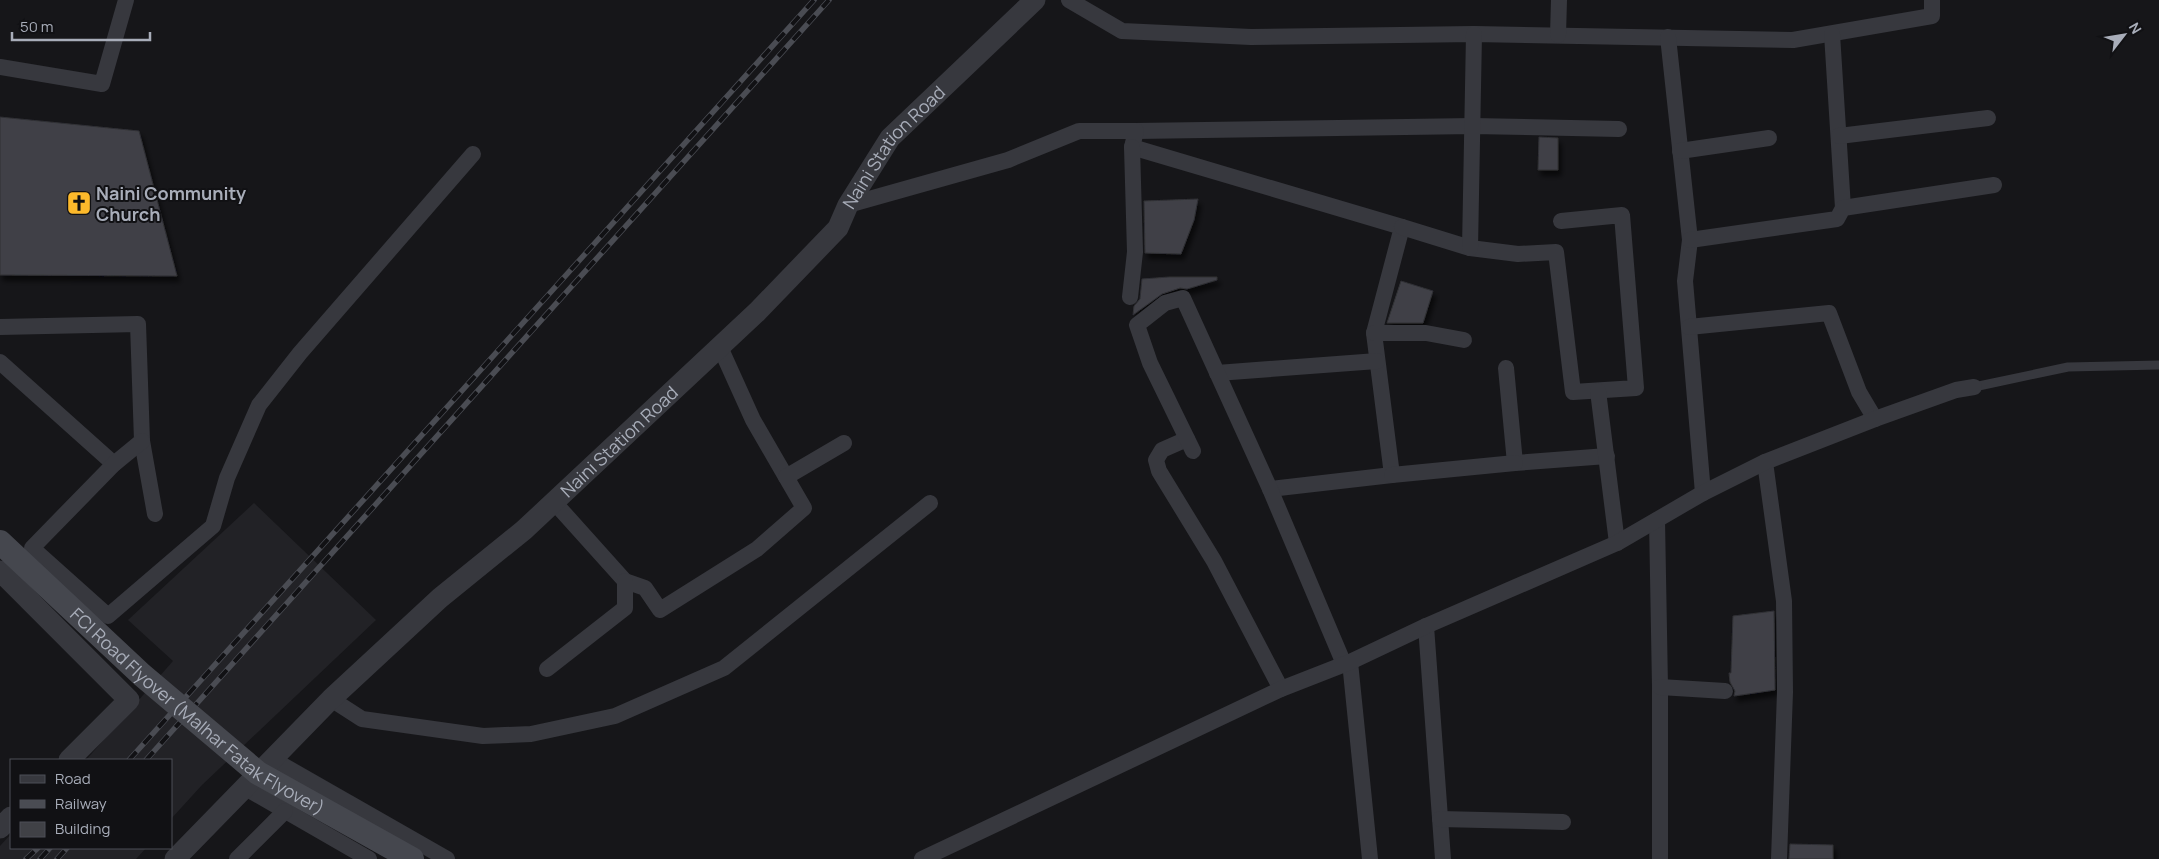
<svg xmlns="http://www.w3.org/2000/svg" width="2159" height="859" font-family="Manrope,sans-serif">
<style>
.built{fill:#222226}
.building{fill:#404146;stroke:#303035;filter:url(#shadow)}
.lines{fill:none;stroke-linecap:round;stroke-linejoin:round}
.service{stroke:#37383e;stroke-width:9}
.minor{stroke:#37383e;stroke-width:16}
.tertiary{stroke:#37383e;stroke-width:21}
.rail-casing{stroke:#4a4c53;stroke-width:5.5}
.rail{stroke:#111114;stroke-width:4;stroke-dasharray:11;stroke-linecap:butt}
.secondary-bridge{stroke:#45474e;stroke-width:24}
.labels{text-anchor:middle;dominant-baseline:central;stroke-width:4;stroke-linejoin:round;paint-order:stroke}
.street-label{font-size:18px;fill:#a8adb9;stroke:#111114}
.poi-label{font-size:18px;font-weight:bold;fill:#a8adb9;stroke:#111114;text-anchor:start}
</style>
<defs>
<filter id="shadow"><feDropShadow dx="3" dy="5.5" stdDeviation="2.5" flood-color="#0009"/></filter>
</defs>
<rect width="100%" height="100%" fill="#161619"/>
<g class="built">
<polygon points="254,503 376,620 202,785 171,819 171,760 86,760 173,661 128,620"/>
<polygon points="11,834 11,848 146,848 136,859 0,859 0,846"/>
</g>
<g class="building">
<polygon points="0,117 139,131 177,276 0,275"/>
<polygon points="1539,137 1558,138 1558,170 1538,170"/>
<polygon points="1198,199 1194,220 1181,254 1145,253 1144,201"/>
<polygon points="1169,277 1217,277 1217,280 1187,289 1180,288 1162,294 1133,315 1134,306 1140,299 1142,279"/>
<polygon points="1401,281 1433,291 1423,323 1387,323"/>
<polygon points="1774,611 1775,690 1734,696 1735,691 1730,682 1729,673 1731,673 1733,616"/>
<polygon points="1790,844 1833,845 1833,859 1789,859"/>
</g>
<g class="lines">
<polyline class="service" points="1974,387 2068,367 2159,365"/>
<g class="minor">
<polyline points="1069,0 1122,31 1251,37 1474,34 1793,40 1932,16 1932,0"/>
<polyline points="1832,34 1843,208"/>
<polyline points="1558,35 1559,0"/>
<polyline points="1668,37 1690,240 1685,281 1703,493"/>
<polyline points="0,67 102,84 126,0"/>
<polyline points="1136,131 1473,126 1619,129"/>
<polyline points="1839,136 1988,118"/>
<polyline points="1680,151 1769,138"/>
<polyline points="848,205 1008,160 1079,131 1136,131 1132,147 1402,227 1374,333 1392,475 1270,489"/>
<polyline points="1402,227 1470,248 1518,254 1556,252 1573,392 1636,388 1622,215 1561,221"/>
<polyline points="1690,240 1837,219 1843,208 1994,185"/>
<polyline points="1470,248 1474,34"/>
<polyline points="1130,297 1135,252 1132,147"/>
<polyline points="0,327 138,324 142,441 155,514"/>
<polyline points="1689,327 1829,313 1859,392 1875,419"/>
<polyline points="1374,333 1426,333 1464,340"/>
<polyline points="720,347 753,420 786,477"/>
<polyline points="0,362 114,464"/>
<polyline points="1506,368 1515,463 1607,456"/>
<polyline points="1217,373 1377,361"/>
<polyline points="1598,391 1617,543"/>
<polyline points="1187,439 1162,450 1156,460 1159,471 1214,561 1281,689"/>
<polyline points="142,441 114,464 32,548 108,616 213,526 227,478 259,405 300,353 473,154"/>
<polyline points="1193,451 1150,363 1137,325 1165,303 1183,298 1270,489 1344,664"/>
<polyline points="1765,462 1784,601 1785,692 1779,859"/>
<polyline points="1392,475 1515,463"/>
<polyline points="554,502 625,581 645,588 660,610 757,549 804,508 786,477 844,443"/>
<polyline points="1657,520 1660,687 1660,859"/>
<polyline points="1426,626 1443,859"/>
<polyline points="1350,662 1370,859"/>
<polyline points="547,669 625,608 625,581"/>
<polyline points="1660,687 1725,691"/>
<polyline points="331,699 362,719 483,736 531,734 615,716 724,668 930,503"/>
<polyline points="272,759 447,859"/>
<polyline points="244,787 369,859"/>
<polyline points="1440,819 1563,822"/>
<polyline points="237,859 285,811"/>
<polyline points="922,859 1281,689 1350,662 1426,626 1617,543 1703,493 1765,462 1875,419 1956,390 1974,387"/>
</g>
<g class="tertiary">
<polyline points="0,571 129,700 69,760"/>
<polyline points="0,828 11,817"/>
<path id="s1" d="M175,859l156,-160 109,-101 84,-68 233,-218 81,-84 10,-23 42,-67 145,-138"/>
</g>
<defs>
<g id="rail">
<polyline points="129,760 814,0"/>
<polyline points="146,760 829,0"/>
<polyline points="26,859 38,848"/>
<polyline points="40,859 50,848"/>
<polyline points="57,859 67,848"/>
</g>
</defs>
<use href="#rail" class="rail-casing"/>
<use href="#rail" class="rail"/>
<path class="secondary-bridge" id="s2" d="M0,542l142,133 116,98 154,86"/>
</g>
<defs>
<symbol id="church-square" viewBox="-11 -11 22 22"><rect x="-9" y="-9" width="18" height="18" rx="4" fill="#fcb92b" stroke="#111114"/><path d="M-1.2-6h2.4v3.5h3.3v2.4h-3.3V6h-2.4V-.1h-3.3v-2.4h3.3Z" fill="#111"/></symbol>
</defs>
<g fill-rule="evenodd">
<use href="#church-square" x="65" y="189" width="28" height="28"/>
</g>
<g class="labels">
<g class="street-label">
<text stroke="none"><textPath href="#s1" startOffset="1015">Naini Station Road</textPath></text>
<text stroke="none"><textPath href="#s1" startOffset="610">Naini Station Road</textPath></text>
<text stroke="none"><textPath href="#s2" startOffset="261">FCI Road Flyover (Malhar Fatak Flyover)</textPath></text>
</g>
<g class="poi-label">
<text x="96" y="193">Naini Community<tspan x="96" dy="21">Church</tspan></text>
</g>
</g>
<rect x="10" y="759" width="162" height="90" fill="#111114" stroke="#4d4f56"/>
<rect x="20" y="775" width="25" height="8" fill="#37383e" stroke="#4d4f56"/>
<text x="55" y="784" font-size="15" fill="#a8adb9">Road</text>
<rect x="20" y="800" width="25" height="8" fill="#4a4c53" stroke="#4d4f56"/>
<text x="55" y="809" font-size="15" fill="#a8adb9">Railway</text>
<rect x="20" y="822" width="25" height="15" fill="#404146" stroke="#4d4f56"/>
<text x="55" y="834" font-size="15" fill="#a8adb9">Building</text>
<g transform="translate(2124 35) rotate(59)" stroke="#111114" stroke-width="4" paint-order="stroke">
<path d="M0-4L9 19L0 12L-9 19Z" fill="#a8adb9"/>
<text y="-8" font-size="14" font-weight="bold" text-anchor="middle" fill="#a8adb9">N</text>
</g>
<path d="M12 32v8h138v-8" fill="none" stroke="#a8adb9" stroke-width="2.5"/>
<text x="20" y="32" font-size="15" fill="#a8adb9" stroke="#111114" stroke-width="4" paint-order="stroke">50 m</text>
</svg>
